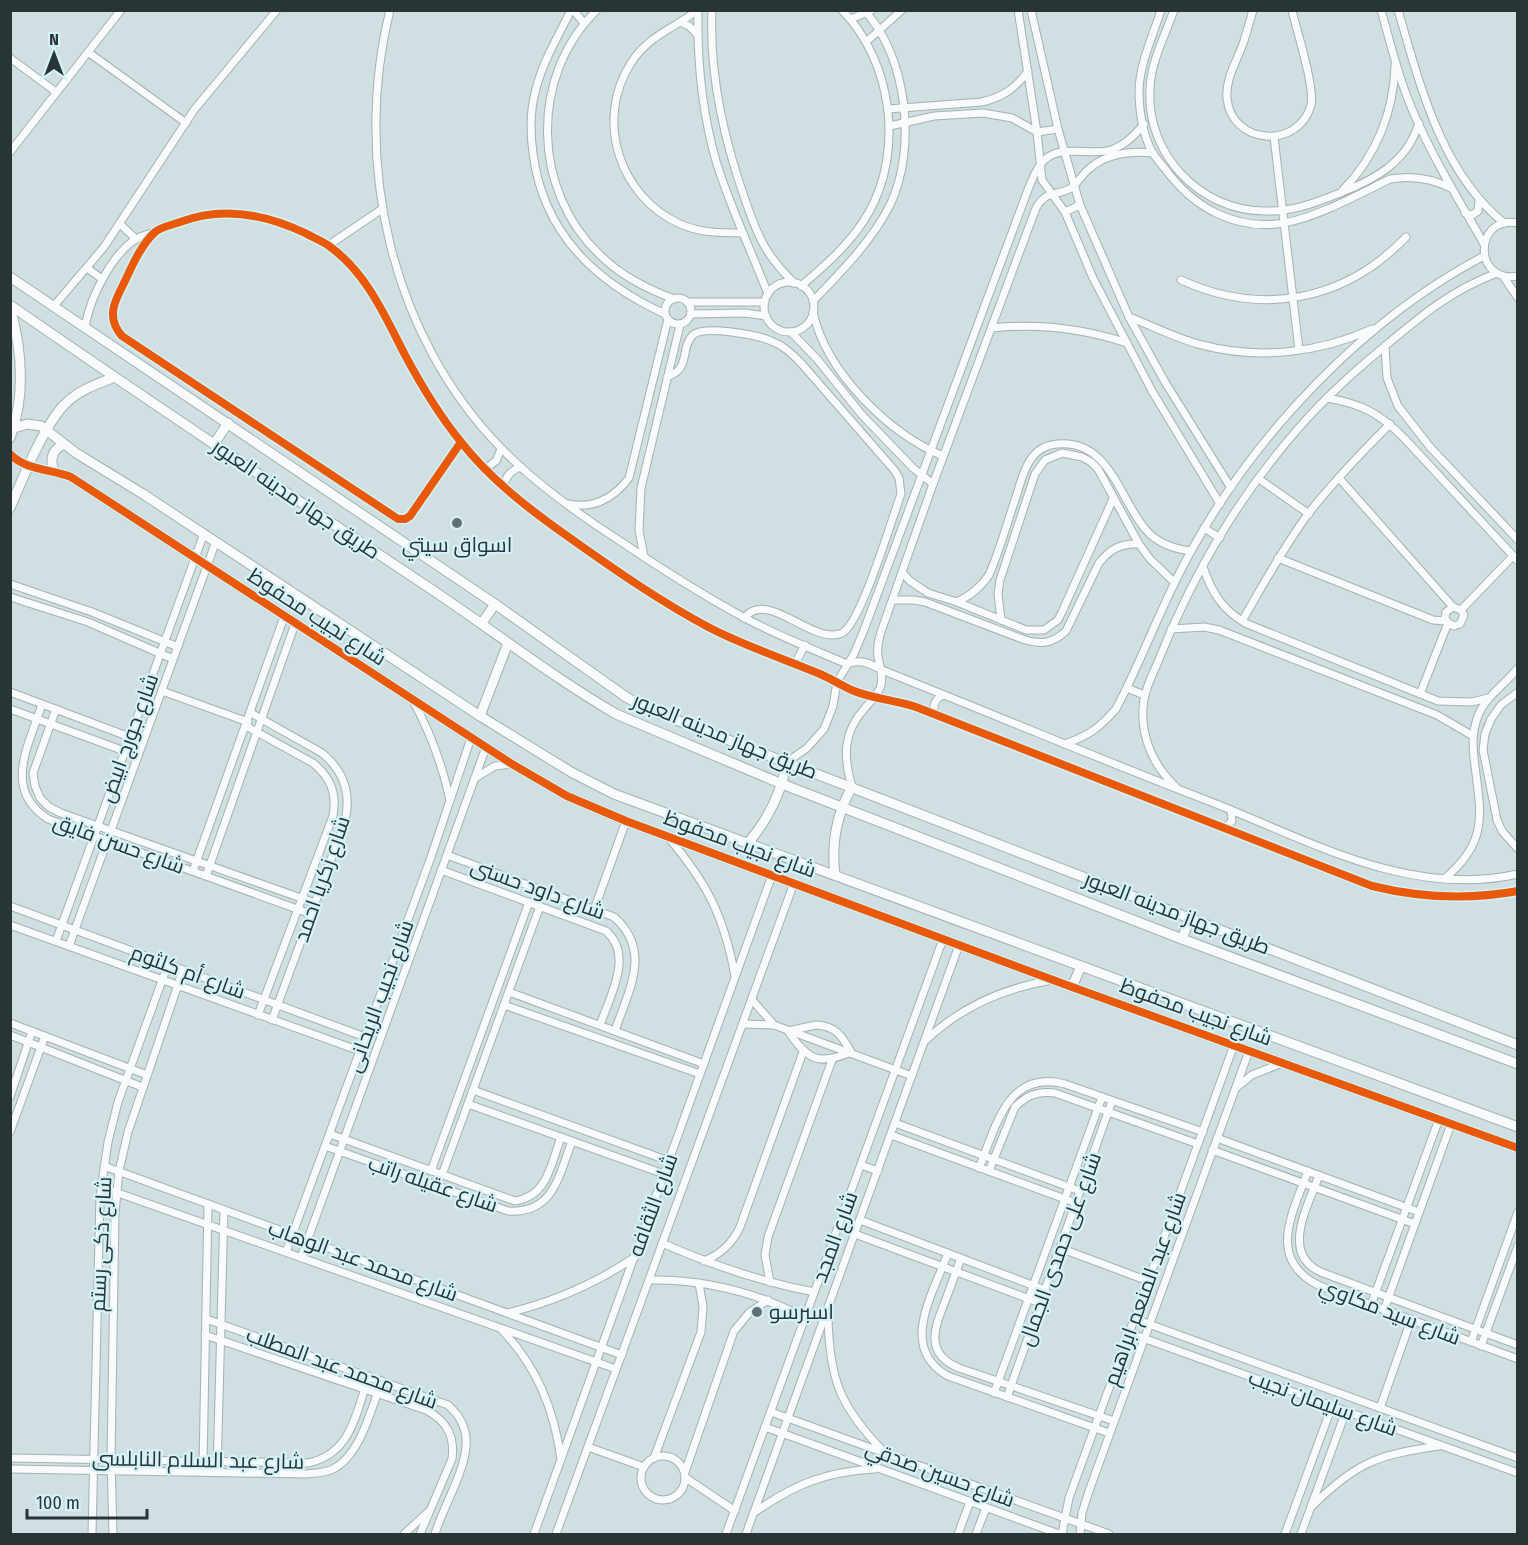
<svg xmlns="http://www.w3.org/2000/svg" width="1528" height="1545" font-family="'Fira Sans Condensed',Cairo,sans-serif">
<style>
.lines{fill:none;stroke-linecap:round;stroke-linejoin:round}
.street-casing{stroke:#a4b1b3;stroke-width:9}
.secondary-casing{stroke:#a4b1b3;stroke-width:11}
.street{stroke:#f8fafb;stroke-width:7}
.secondary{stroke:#f8fafb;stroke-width:9}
.cycleway-casing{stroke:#d4f3f8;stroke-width:11}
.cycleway{stroke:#e8590c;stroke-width:8}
.poi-dot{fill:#627072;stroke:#d4f3f8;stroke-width:2}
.labels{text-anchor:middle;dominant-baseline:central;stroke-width:4.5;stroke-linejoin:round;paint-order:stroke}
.street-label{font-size:21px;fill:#283436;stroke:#d4f3f8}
.poi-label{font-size:21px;fill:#283436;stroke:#d4f3f8}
</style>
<rect width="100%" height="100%" fill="#cfdfe2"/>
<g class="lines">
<defs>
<g id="street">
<path d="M390,10c-38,152 1,326 112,439 35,36 76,65 118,92 40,27 81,53 123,76 33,18 69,32 104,47 14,-5 22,-1 35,6 108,43 215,88 324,130 99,38 201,99 312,74"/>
<path d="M571,10c-13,27 -28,51 -35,79 -6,21 -6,43 -3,64 10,80 62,129 132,161"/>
<polyline points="573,10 584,23"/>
<path d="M597,10c-68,66 -65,181 3,245 21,21 47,34 74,44"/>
<path d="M698,10c-25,19 -49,25 -67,53 -37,58 -11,134 49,161 20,9 42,9 63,9"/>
<path d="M698,10c-1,52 4,102 18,151 14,46 35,89 52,133"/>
<path d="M712,10c-3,66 13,134 35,195 5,14 10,29 18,42 8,14 18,25 29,36"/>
<polyline points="1018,10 1037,132 1042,180 1065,212 1093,278 1152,391 1220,504"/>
<polyline points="1031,10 1058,129 1080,205 1129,317 1165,382 1231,488"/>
<path d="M1161,10c-8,26 -21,52 -22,80 0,20 4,44 13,62 4,6 9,12 14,18 28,38 70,61 118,53 34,-6 75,-29 106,-44 22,-4 41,-1 61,9"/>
<path d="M1174,10c-9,26 -23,51 -24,79 -4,65 50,122 115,122 27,1 50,-8 75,-18 36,-14 67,-31 79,-70"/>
<path d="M1253,10c-3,11 -6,21 -9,31 -6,18 -19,38 -17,57 4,47 72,52 84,7 4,-18 -14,-73 -19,-95"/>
<path d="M1381,10c8,28 15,57 25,84 20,53 50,101 78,150"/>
<path d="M1398,10c22,75 43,162 106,213"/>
<polyline points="851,19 872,10"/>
<polyline points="680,22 689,26 698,35"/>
<polyline points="866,42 902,10"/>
<polyline points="88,52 186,123"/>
<polyline points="10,58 56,92"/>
<path d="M888,109l94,-7c21,-5 34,-14 46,-31"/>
<polyline points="890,126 934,116 983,113 1012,118 1037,132 1058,129"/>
<polyline points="1274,137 1299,350"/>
<polyline points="10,152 121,10"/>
<path d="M1343,190c33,-34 51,-78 52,-125"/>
<polyline points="1065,212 1080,205"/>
<polyline points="1465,213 1472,215 1478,211 1479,201"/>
<path d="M1518,223c-45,-8 -45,61 0,53"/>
<polyline points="120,224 136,239"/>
<polyline points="329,245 382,209"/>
<polyline points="87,268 102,279"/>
<polyline points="1503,276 1518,298"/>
<path d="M1181,280c81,37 164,21 225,-43"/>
<circle cx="789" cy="307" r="25"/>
<path d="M801,286c26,-22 52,-45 68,-74 35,-62 23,-151 -27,-202"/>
<circle cx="678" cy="311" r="13"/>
<path d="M813,301c28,-29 59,-60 77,-96 27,-56 18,-148 -26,-195"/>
<polyline points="687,302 765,302"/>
<polyline points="53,307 104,247 194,110 277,10"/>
<path d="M813,312c13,60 75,121 130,144"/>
<polyline points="691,314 745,313 766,316"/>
<path d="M1129,317c24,9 48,22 73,28 57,15 117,8 170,-16"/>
<path d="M85,327c5,-29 26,-72 51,-88 5,-3 13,-5 18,-7"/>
<path d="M992,328c48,-5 90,0 135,15"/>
<polyline points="791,332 817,359 862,415 913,468 933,484"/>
<polyline points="1385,346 1387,378 1398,406 1430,447 1518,540"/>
<path d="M667,377c25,-9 12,-28 26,-42 11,-10 65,0 78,6 12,4 21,13 30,22l94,108 4,7 2,16c-9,24 -40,130 -59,139 -30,13 -74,-45 -98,-15"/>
<path d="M1327,398c35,6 52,15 77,40l114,123"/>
<path d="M461,442l-51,74 -5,3h-7l-276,-183c-16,-18 -8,-34 2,-53 8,-17 17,-38 31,-51 6,-5 17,-7 25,-10 42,-16 85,-8 125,11 7,4 17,8 24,13 37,26 56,70 76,109 16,30 34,60 56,87 30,38 69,68 109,96 45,32 91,64 140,90 35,18 74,31 110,46 12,5 22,12 34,17 20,8 42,9 62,16l456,179c49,12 96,14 146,5"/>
<polyline points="485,469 496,461 501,449"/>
<polyline points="1339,478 1453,607"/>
<polyline points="1259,479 1309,514"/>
<path d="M504,487c1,-11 7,-17 17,-20"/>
<path d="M568,504c25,5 45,-5 61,-26l39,-159"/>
<polyline points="1204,528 1220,538"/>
<polyline points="644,557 639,530 641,488 680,325"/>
<polyline points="1278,558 1433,620 1446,621"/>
<path d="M1203,567c9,26 19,42 42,56l193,78 34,1 16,-4"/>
<polyline points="902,572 910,581 928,593 957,602 1026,630 1044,630 1058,620 1062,612 1113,499"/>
<polyline points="10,584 92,612 178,647"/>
<polyline points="10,597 88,622 173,659"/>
<path d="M893,600h21l11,2 100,38c17,5 28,3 41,-9l33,-68c11,-14 22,-20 40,-19"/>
<path d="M957,602c14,-7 23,-14 32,-27 11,-25 18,-52 27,-78 4,-12 7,-27 15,-38 6,-9 15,-14 26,-15 53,-5 62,55 89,86 12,14 28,19 45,21"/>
<polyline points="1461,610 1513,556"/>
<polyline points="1001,620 998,594 1000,580 1035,474 1045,460 1062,453 1082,457 1091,462 1098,469 1139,544 1150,559 1174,582"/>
<path d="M1242,621c21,-36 41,-73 66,-107 25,-32 53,-61 82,-90"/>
<polyline points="1171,629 1204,627 1219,630 1437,715 1473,736"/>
<polyline points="795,664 805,645"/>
<polyline points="1127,688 1144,695"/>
<polyline points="162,691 248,722"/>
<polyline points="10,692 143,742"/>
<polyline points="1518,692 1501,705 1491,719 1485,734 1483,750 1497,820 1502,831 1518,849"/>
<polyline points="1420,694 1448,623 1445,618 1446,612 1453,607 1461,610 1464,615 1460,624 1454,626 1448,623"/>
<path d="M412,699c18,32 30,65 38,101"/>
<path d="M42,704c-13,42 -40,85 6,115l263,95"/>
<polyline points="10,709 138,756"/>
<polyline points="56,709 33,773 35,786 40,798 49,807 61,813 315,903"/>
<path d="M251,713l71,40c23,19 30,43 22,71l-72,196"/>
<path d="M935,715c-3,-9 0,-17 9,-20"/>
<path d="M246,726l67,37c18,15 24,30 20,53l-75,199"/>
<path d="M1064,744c25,-8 35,-16 52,-35 27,-51 46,-106 74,-156 65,-119 174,-234 294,-297"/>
<path d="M787,762l20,-14 17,-19 9,-23 4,-24 17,-28 10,-24 162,-435c4,-10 8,-22 14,-30 17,-24 48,-8 71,-15 14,-5 23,-14 33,-26"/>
<polyline points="475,778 495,766 512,764"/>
<path d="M1175,786c-21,-20 -34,-48 -32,-78 1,-18 10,-34 17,-51 34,-85 83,-167 144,-235 25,-28 52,-52 80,-75 38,-32 66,-56 113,-74"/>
<path d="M852,787c-9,-31 -9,-55 13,-79 6,-7 14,-14 16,-23 2,-9 0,-15 -2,-23 -3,-11 -1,-22 3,-33l51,-145 103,-276c11,-19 20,-11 35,-20 8,-6 12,-15 19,-20 18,-15 42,-17 63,-15"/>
<polyline points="1224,829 1232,821 1231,810"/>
<path d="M668,837c39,46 56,79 67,139"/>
<path d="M447,855l167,62c39,34 14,74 1,114"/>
<path d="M441,870l165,61c28,24 4,65 -6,94"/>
<polyline points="193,871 284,617"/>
<polyline points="206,876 295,624"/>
<path d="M1444,879c47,-39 36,-68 30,-121 -1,-12 -2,-24 2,-36 6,-24 27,-35 42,-54"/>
<polyline points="10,906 365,1037"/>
<polyline points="594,910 626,821"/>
<polyline points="10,925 360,1051"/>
<polyline points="56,941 203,536"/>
<polyline points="69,946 215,544"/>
<polyline points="509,992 704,1064"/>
<polyline points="753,1001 774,1025"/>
<polyline points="504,1005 700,1074"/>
<polyline points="10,1023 147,1075"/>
<polyline points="744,1024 774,1025 912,1076"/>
<path d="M816,1025c20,1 26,11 35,27 -33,14 -43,8 -63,-21z"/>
<polyline points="10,1035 142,1087"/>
<path d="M926,1040c36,-34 78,-52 126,-60"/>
<polyline points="1237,1087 1252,1075 1282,1063"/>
<polyline points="473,1090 669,1161"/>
<polyline points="10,1097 32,1031"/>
<polyline points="468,1104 664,1174"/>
<polyline points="895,1123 1080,1191"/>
<polyline points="10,1132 45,1036"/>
<path d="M330,1134l185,67c33,-5 36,-37 46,-64"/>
<polyline points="891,1135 1076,1203"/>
<polyline points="1217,1138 1419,1212"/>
<path d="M325,1146l183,65c46,3 51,-36 64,-70"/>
<polyline points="1212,1150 1415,1224"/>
<polyline points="861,1165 878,1171"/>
<polyline points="104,1166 622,1355"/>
<path d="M979,1168c17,-41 28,-99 86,-84l138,48"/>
<polyline points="431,1171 529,902"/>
<path d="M989,1171l26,-64c12,-12 23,-16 40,-14l143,51"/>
<path d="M1308,1171c-16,43 -42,89 12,115l198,73"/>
<polyline points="442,1175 540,906"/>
<path d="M1319,1175c-11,32 -40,80 4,98l195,72"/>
<polyline points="101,1187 616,1369"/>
<polyline points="860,1220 1045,1290"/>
<polyline points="855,1234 1040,1303"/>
<path d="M662,1243c50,22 99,39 152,49"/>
<polyline points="1060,1248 1148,1281"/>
<polyline points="286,1252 431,857 471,738"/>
<path d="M948,1253c-15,41 -50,95 0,123l161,57"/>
<polyline points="301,1258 486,747"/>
<path d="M961,1258c-5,14 -10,27 -15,41 -11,28 -23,54 13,69l155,53"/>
<path d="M704,1261c17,-7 28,-17 36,-34l63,-175"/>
<path d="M649,1280c56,-1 107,12 156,38"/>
<polyline points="770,1282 765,1255 768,1237 832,1060"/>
<polyline points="1371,1305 1439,1119"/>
<polyline points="1384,1310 1451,1124"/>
<path d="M507,1313c47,-11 88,-29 128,-56"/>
<path d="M828,1315c1,64 12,92 56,137"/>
<path d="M206,1319l242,86c7,7 13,13 16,23 11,29 -21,77 -29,106"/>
<polyline points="1135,1319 1518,1458"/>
<path d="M502,1330c35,37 52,79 59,129"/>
<polyline points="1129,1333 1518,1473"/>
<path d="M205,1335l221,75c21,11 29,26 26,49l-32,75"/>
<polyline points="1471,1342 1518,1212"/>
<polyline points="1481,1346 1518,1246"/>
<polyline points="994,1393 1102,1097"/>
<polyline points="1007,1397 1112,1101"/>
<polyline points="1380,1408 1411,1320"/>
<polyline points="771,1412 1109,1534"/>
<polyline points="765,1427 1059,1534"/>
<polyline points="588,1447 644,1467"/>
<circle cx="663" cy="1478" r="22"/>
<path d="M10,1458l298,5c44,-9 48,-51 61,-87"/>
<polyline points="654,1458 701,1332 703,1307 699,1283"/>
<polyline points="203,1465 208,1204"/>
<path d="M10,1469l296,5c9,-1 19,-1 27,-5 28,-14 38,-61 49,-88"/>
<polyline points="217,1472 224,1210"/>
<polyline points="685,1472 734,1331 749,1313 768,1300"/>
<polyline points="686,1478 735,1511"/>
<path d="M1312,1506c45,-44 65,-51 127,-60"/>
<path d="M755,1512c40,-28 70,-40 119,-43"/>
<polyline points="92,1534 100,1196 108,1142 118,1102 168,964"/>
<polyline points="113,1534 111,1459 115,1213 119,1171 128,1132 183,970"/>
<polyline points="404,1534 428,1512"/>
<polyline points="534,1534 772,875"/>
<polyline points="556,1534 794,883"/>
<polyline points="726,1534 943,939"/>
<polyline points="746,1534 959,945"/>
<polyline points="958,1534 970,1502"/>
<polyline points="976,1534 986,1508"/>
<polyline points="1062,1534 1069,1498 1234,1045"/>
<polyline points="1080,1534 1082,1513 1089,1491 1249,1051"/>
<polyline points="1285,1534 1332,1406"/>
<polyline points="1301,1534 1346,1411"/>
</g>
<g id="secondary">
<polyline points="10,277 495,604 626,697 648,709 1518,1045"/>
<path d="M10,305c138,96 278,189 418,282 63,42 123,89 188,127l166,70 400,155 336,125"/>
<path d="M10,307c12,43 16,88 0,131"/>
<polyline points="14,428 27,424 41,426 76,453 143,494 480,716 571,772 614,794 1518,1127"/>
<polyline points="214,444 228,423"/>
<path d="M10,454c15,16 41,15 61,23l441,287 55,32 59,25 446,166 446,161"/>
<path d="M54,470c-5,-11 -1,-21 10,-26"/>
<path d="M10,508c12,-28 34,-83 55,-104 14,-14 32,-20 50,-27"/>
<polyline points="482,623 495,604"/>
<polyline points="480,716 508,643"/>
<path d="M747,844c21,-24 34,-50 40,-82"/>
<path d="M835,875c-4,-32 1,-60 17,-88"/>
<polyline points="1182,939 1190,918"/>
<polyline points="1072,987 1081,966"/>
</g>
</defs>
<use href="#street" class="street-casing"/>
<use href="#secondary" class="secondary-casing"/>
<use href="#street" class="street"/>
<use href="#secondary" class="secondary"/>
<defs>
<g id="cycleway">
<path d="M461,442l-51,74 -5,3h-7l-276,-183c-16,-18 -8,-34 2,-53 8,-17 17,-38 31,-51 6,-5 17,-7 25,-10 42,-16 85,-8 125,11 7,4 17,8 24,13 37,26 56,70 76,109 16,30 34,60 56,87 30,38 69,68 109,96 45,32 91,64 140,90 35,18 74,31 110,46 12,5 22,12 34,17 20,8 42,9 62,16l456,179c49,12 96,14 146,5"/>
<path d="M10,454c15,16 41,15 61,23l441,287 55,32 59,25 446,166 446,161"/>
</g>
</defs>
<use href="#cycleway" class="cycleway-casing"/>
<use href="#cycleway" class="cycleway"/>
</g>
<g class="poi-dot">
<circle cx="457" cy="523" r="6"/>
<circle cx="757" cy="1312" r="6"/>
</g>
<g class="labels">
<g class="street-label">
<text transform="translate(296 499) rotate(34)">طريق جهاز مدينه العبور</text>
<text transform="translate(317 617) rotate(33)">شارع نجيب محفوظ</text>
<text transform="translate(725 736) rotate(22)">طريق جهاز مدينه العبور</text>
<text transform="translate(129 738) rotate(-70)">شارع جورج ابيض</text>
<text transform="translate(119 844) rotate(20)">شارع حسن فايق</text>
<text transform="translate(740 844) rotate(20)">شارع نجيب محفوظ</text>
<text transform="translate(322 879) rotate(-71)">شارع زكريا احمد</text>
<text transform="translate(538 889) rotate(20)">شارع داود حسنى</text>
<text transform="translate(1177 913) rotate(21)">طريق جهاز مدينه العبور</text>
<text transform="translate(188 972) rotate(20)">شارع أم كلثوم</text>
<text transform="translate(380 996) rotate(-70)">شارع نجيب الريحانى</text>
<text transform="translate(1196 1012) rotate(20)">شارع نجيب محفوظ</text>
<text transform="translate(433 1184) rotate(19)">شارع عقيله راتب</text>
<text transform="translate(653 1205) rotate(-70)">شارع الثقافه</text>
<text transform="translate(835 1237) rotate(-70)">شارع المجد</text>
<text transform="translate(101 1244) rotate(-87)">شارع ذكى رستم</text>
<text transform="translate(1060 1249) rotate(-70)">شارع على حمدى الجمال</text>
<text transform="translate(363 1261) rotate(20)">شارع محمد عبد الوهاب</text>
<text transform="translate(1145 1289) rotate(-70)">شارع عبد المنعم ابراهيم</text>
<text transform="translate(1390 1312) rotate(21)">شارع سيد مكاوي</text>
<text transform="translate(342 1368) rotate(20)">شارع محمد عبد المطلب</text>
<text transform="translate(1323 1403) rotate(20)">شارع سليمان نجيب</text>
<text transform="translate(198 1460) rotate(1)">شارع عبد السلام النابلسى</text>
<text transform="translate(940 1474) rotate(20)">شارع حسين صدقي</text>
</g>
<g class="poi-label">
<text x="457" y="545">اسواق سيتي</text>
<text x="769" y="1312" text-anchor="start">اسبرسو</text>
</g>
</g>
<rect width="1528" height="1545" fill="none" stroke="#283436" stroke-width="24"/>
<g transform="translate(54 54)" stroke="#d4f3f8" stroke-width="4.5" paint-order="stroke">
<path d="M0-4.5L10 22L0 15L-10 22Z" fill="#283436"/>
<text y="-9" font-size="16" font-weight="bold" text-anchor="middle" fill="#283436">N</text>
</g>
<path d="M27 1509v9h120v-9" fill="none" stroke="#283436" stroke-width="3"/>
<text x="36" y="1509" font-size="18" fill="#283436" stroke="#d4f3f8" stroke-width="4.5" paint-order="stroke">100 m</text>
</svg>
